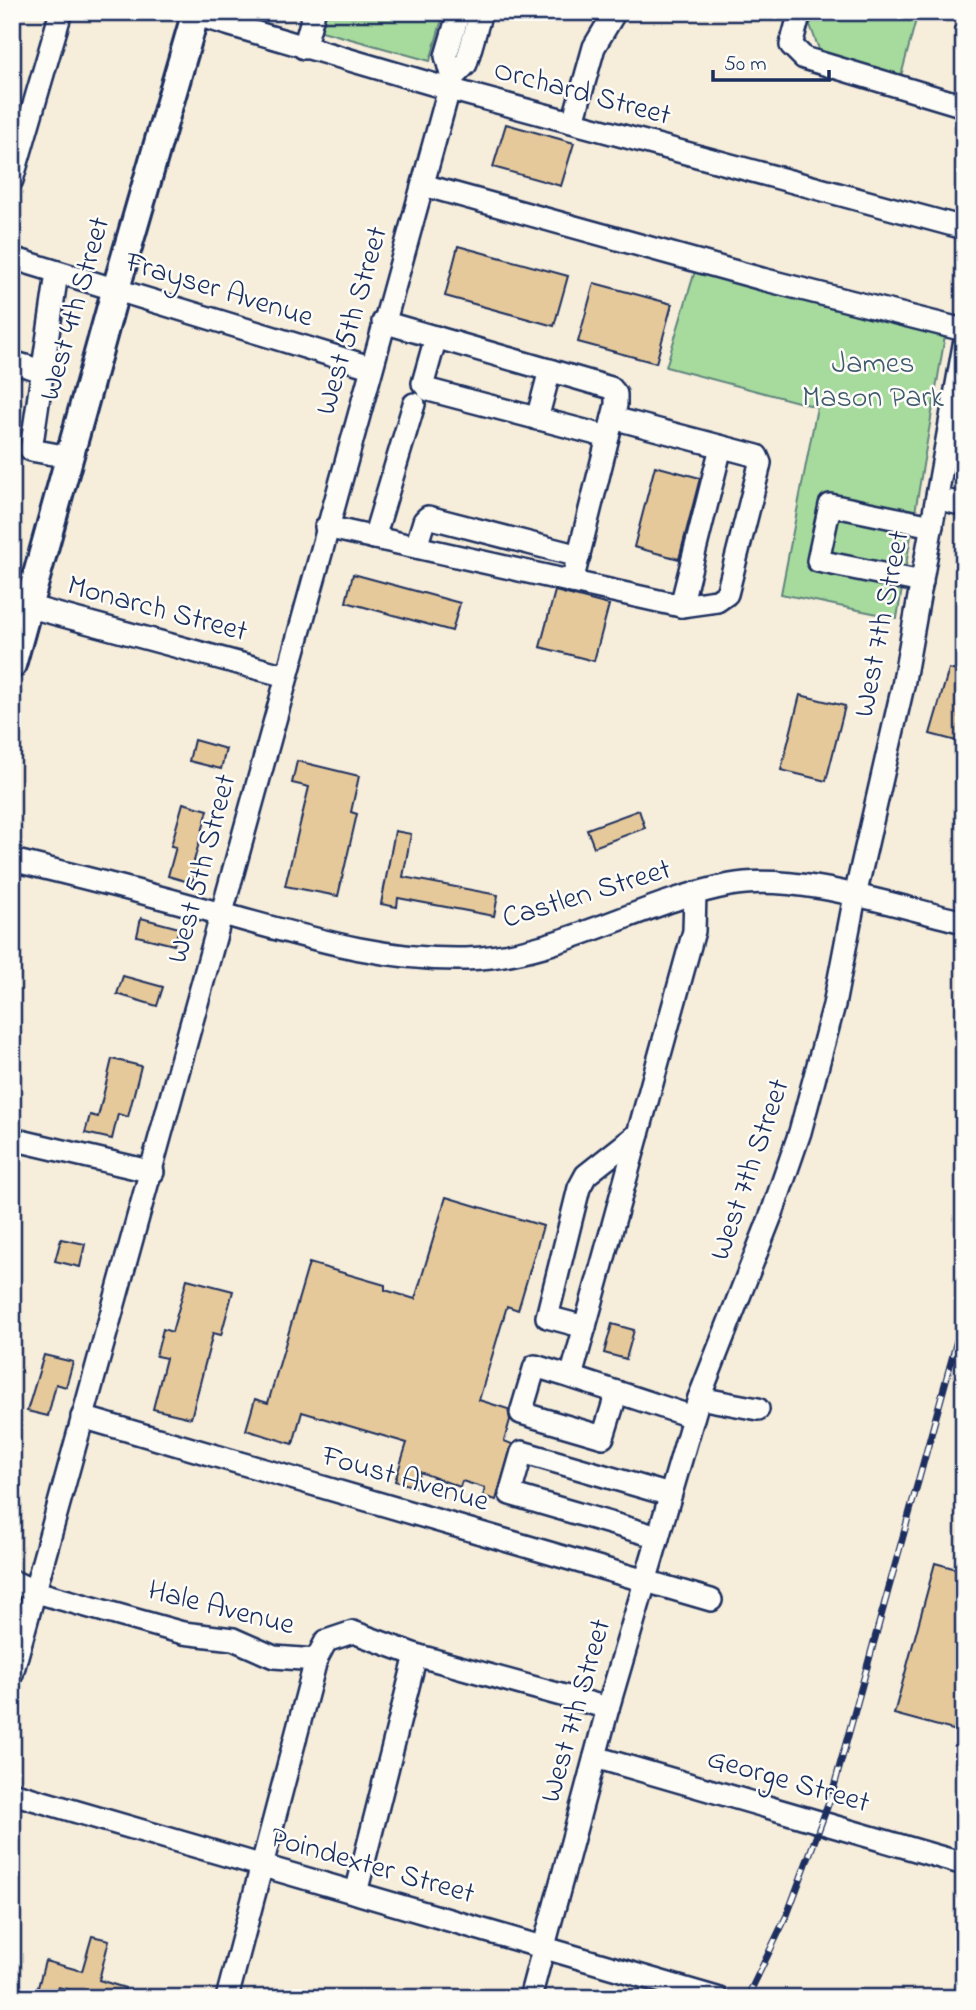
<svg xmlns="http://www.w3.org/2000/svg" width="976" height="2010" font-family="'Indie Flower',sans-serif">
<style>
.green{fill:#a7db9d;stroke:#61857e;stroke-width:2}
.building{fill:#e6c99a;stroke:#1b2f5e;stroke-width:2}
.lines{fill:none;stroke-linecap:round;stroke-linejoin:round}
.minor-casing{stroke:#1b2f5e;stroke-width:26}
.major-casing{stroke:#1b2f5e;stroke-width:32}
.minor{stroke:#fdfcf7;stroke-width:21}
.major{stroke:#fdfcf7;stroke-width:26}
.rail-casing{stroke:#1b2f5e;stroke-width:7}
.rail{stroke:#fdfcf7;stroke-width:4.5;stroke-dasharray:13;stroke-linecap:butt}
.labels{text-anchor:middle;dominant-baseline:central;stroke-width:5;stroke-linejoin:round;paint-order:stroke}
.street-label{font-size:30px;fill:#1b2f5e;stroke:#fdfcf7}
.park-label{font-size:30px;fill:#3e5a6e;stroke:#fdfcf7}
</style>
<rect width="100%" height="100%" fill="#f6eddb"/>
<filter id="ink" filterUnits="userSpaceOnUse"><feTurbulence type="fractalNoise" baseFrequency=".0143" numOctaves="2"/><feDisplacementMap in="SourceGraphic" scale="14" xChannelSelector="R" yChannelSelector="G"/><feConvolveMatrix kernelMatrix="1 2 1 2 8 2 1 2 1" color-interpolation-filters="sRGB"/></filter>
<g filter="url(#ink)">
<g class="green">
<polygon points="316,12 444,12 430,61 311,28"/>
<polygon points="814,12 918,12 901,76 820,52 810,25"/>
<polygon points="695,271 945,336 897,618 781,594 817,407 666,367"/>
</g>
<g class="building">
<polygon points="506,124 574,143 561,186 493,167"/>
<polygon points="458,246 568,276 554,326 445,296"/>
<polygon points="594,283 672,304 656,363 578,342"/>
<polygon points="655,466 700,478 679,559 634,547"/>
<polygon points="353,574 460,603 452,631 346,602"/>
<polygon points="555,591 609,605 594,661 540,647"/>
<polygon points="949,669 964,673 964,743 930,734"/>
<polygon points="800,695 845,706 826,781 781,770"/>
<polygon points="194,740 226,749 221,769 189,761"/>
<polygon points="297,761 359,776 351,812 357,814 338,896 285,886 309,787 292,783"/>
<polygon points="183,803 208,810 194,861 198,862 192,883 168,876 176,847 171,846"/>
<polygon points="639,810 645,828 594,847 587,829"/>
<polygon points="395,831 411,834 403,877 498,895 494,916 398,898 397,907 381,904"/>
<polygon points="141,918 179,928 174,945 137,936"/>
<polygon points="123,976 163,987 157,1006 117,994"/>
<polygon points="112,1059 141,1066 128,1117 118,1114 112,1139 85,1133 90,1115 98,1117"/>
<polygon points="446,1197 543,1226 518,1310 507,1306 479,1400 508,1409 510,1420 504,1441 512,1444 496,1500 483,1496 485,1488 462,1481 460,1487 420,1472 416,1487 395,1481 407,1443 302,1412 293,1444 246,1430 255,1399 268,1403 309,1263 385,1285 385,1290 415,1299"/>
<polygon points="61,1239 85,1244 80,1267 55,1261"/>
<polygon points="187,1279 233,1291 221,1335 213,1333 191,1418 153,1409 166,1358 156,1356 163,1329 172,1332"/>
<polygon points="612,1324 634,1330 626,1359 604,1353"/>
<polygon points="44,1355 73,1362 66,1387 56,1384 48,1416 27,1411"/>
<polygon points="935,1563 964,1571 964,1733 894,1714"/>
<polygon points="92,1936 109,1940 99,1980 125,1988 122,1998 100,1998 58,1987 56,1996 37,1991 45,1961 82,1971"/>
</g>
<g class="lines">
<defs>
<g id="minor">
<polyline points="186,12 449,89 964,228"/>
<polyline points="800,12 791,45 804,58 964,106"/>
<polyline points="304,48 314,12"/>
<polyline points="452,78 466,64 481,12"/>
<polyline points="573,122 594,47 615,12"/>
<polyline points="12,180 61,12"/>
<polyline points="423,185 762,279 964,330"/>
<polyline points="12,258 370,367"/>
<polyline points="57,273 31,450 69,457"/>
<polyline points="383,322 611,388 616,394 616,405 572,582"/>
<polyline points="436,337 423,383 429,390 608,437"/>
<polyline points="12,362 43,371"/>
<polyline points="537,419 550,370"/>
<polyline points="937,498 964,505"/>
<polyline points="326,527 681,606 717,601 727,594 758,472 760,463 757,456 613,418"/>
<polyline points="374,538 414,404"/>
<polyline points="416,547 424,521 428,517 579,556"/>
<polyline points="922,582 818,561 830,505 932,526"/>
<polyline points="12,602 286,676"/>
<polyline points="681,606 721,447"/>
<path d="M12,860c71,17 141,35 210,54 82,22 159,47 244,45 93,-3 174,-57 264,-74 66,-13 168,22 234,37"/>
<polyline points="12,1139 153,1172"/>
<polyline points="585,1327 547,1317 579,1188 586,1175 638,1134"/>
<polyline points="571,1377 535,1366 521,1413 603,1437 617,1392"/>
<polyline points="699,1398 758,1409"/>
<polyline points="82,1417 711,1600"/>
<polyline points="693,1417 571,1377 694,931 695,893"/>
<polyline points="658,1537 510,1494 522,1452 670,1495"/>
<polyline points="12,1581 36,1592 183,1633 233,1639 274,1657 316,1660 326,1641 353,1632 416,1655 608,1708"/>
<polyline points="12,1674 449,89 452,78 446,56 459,12"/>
<polyline points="595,1757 964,1864"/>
<polyline points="12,1793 717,1998"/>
<polyline points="356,1893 416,1655"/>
<polyline points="227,1998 316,1660"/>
<polyline points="530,1998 608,1708 699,1398 772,1213 800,1132 834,1005 855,896 903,686 964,345"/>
</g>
<polyline id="major" points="12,665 115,292 196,12"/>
</defs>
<use href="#minor" class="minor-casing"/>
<use href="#major" class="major-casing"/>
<use href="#minor" class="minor"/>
<use href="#major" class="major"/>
<defs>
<polyline id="rail" points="747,1998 787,1915 832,1794 964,1315"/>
</defs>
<use href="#rail" class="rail-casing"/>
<use href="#rail" class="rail"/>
</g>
</g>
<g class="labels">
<g class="street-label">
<text transform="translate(582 94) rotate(15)">Orchard Street</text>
<text transform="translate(219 291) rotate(17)">Frayser Avenue</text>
<text transform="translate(76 309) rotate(-74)">West 4th Street</text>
<text transform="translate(353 321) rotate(-74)">West 5th Street</text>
<text transform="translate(157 610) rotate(15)">Monarch Street</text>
<text transform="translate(883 624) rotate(-79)">West 7th Street</text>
<text transform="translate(203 869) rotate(-75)">West 5th Street</text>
<text transform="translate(587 895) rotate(-17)">Castlen Street</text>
<text transform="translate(751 1170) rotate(-71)">West 7th Street</text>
<text transform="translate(405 1480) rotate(16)">Foust Avenue</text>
<text transform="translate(221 1609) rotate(14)">Hale Avenue</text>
<text transform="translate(577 1711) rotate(-74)">West 7th Street</text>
<text transform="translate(788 1782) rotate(16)">George Street</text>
<text transform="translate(372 1867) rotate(16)">Poindexter Street</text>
</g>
<g class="park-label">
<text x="873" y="365">James<tspan x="873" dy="34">Mason Park</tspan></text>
</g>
</g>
<rect width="976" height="2010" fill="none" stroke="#fdfcf7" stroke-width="42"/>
<rect x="21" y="21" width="934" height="1968" fill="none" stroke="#1b2f5e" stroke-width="2.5" filter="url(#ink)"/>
<path d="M713 70v10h116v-10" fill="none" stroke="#1b2f5e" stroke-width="3.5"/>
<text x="724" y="70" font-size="21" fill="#1b2f5e" stroke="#fdfcf7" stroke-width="5" paint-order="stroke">50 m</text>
</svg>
